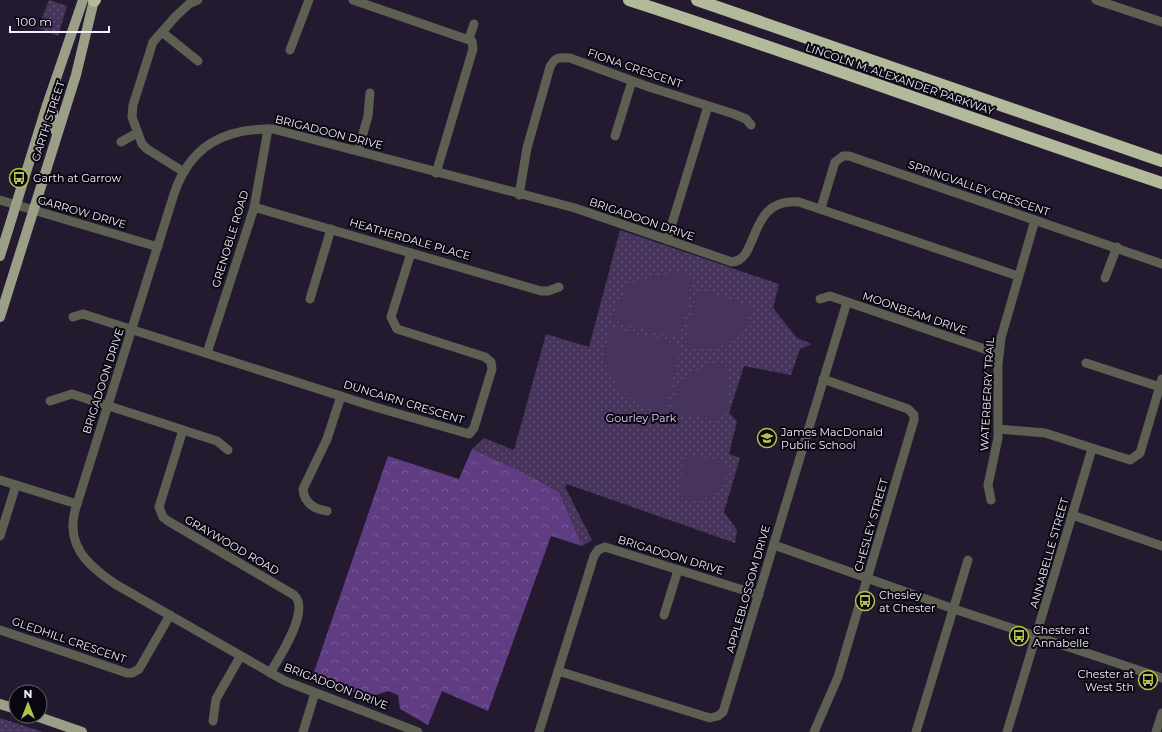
<svg xmlns="http://www.w3.org/2000/svg" width="1162" height="732" font-family="Montserrat,sans-serif">
<style>
.forest{fill:url(#forest-crowns)}
.park{fill:url(#park-dots)}
.pitch{fill:#47345c}
.lines{fill:none;stroke-linecap:round;stroke-linejoin:round}
.minor{stroke:#5d5f53;stroke-width:9}
.major{stroke:#9b9f87;stroke-width:10}
.highway{stroke:#b3b99b;stroke-width:12}
.labels{text-anchor:middle;dominant-baseline:central;stroke-width:4;stroke-linejoin:round;paint-order:stroke}
.street-label{font-size:11px;fill:#f3edfc;stroke:#0b0710}
.poi-label{font-size:11px;fill:#f3edfc;stroke:#0b0710;text-anchor:start}
.park-label{font-size:11px;fill:#e1cff8;stroke:#0b0710}
</style>
<defs>
<pattern id="forest-crowns" width="20" height="18" patternUnits="userSpaceOnUse"><rect width="20" height="18" fill="#603d83"/><path d="M2 6a3 3 0 1 1 6 0M12 15a3 3 0 1 1 6 0" fill="none" stroke="#775995"/></pattern>
<pattern id="park-dots" width="8" height="8" patternUnits="userSpaceOnUse"><rect width="8" height="8" fill="#47345c"/><path d="M2 2h.1M6 6h.1" fill="none" stroke="#625274" stroke-width="1.8" stroke-linecap="round"/></pattern>
</defs>
<rect width="100%" height="100%" fill="#241a2f"/>
<polygon class="forest" points="472,449 521,471 559,492 582,546 551,536 488,711 442,691 428,725 400,709 398,695 388,691 367,698 313,675 388,456 459,479"/>
<g class="park">
<polygon points="49,0 67,6 58,36 38,28"/>
<polygon points="620,230 779,284 773,308 797,338 812,344 800,349 791,375 744,366 729,413 737,421 729,454 740,458 724,512 737,530 735,543 567,484 565,487 592,540 582,546 559,492 521,471 472,449 484,438 514,450 546,334 589,347"/>
<polygon points="0,718 43,732 0,732"/>
</g>
<g class="pitch">
<polygon points="676,273 693,275 682,330 675,337 610,320 628,285 653,276"/>
<path d="M702,290l50,17c-3,8 -5,17 -9,24 -11,20 -38,17 -58,15l11,-53z"/>
<polygon points="609,327 675,343 680,348 665,416 637,404 618,387 606,367 604,354"/>
<path d="M710,365l19,1 -3,47 -8,7 -47,-7c8,-32 7,-35 39,-48z"/>
<path d="M688,454l42,10c-10,32 -16,38 -49,34l2,-41z"/>
</g>
<g class="lines">
<g class="minor">
<polyline points="353,0 472,41 473,49 436,173"/>
<polyline points="1096,0 1162,22"/>
<polyline points="162,32 198,61"/>
<polyline points="469,39 474,24"/>
<polyline points="290,50 309,0"/>
<polyline points="615,136 632,81"/>
<polyline points="121,142 137,133"/>
<polyline points="358,151 368,116 370,93"/>
<polyline points="184,172 147,149 142,144 132,117 133,105 153,42 176,16 189,4 198,0"/>
<path d="M519,195l8,-47 23,-81c5,-10 9,-10 20,-9l79,29 85,27 12,5 5,6"/>
<polyline points="0,200 158,247"/>
<polyline points="254,207 541,291 548,291 559,287"/>
<polyline points="821,208 835,162 843,156 849,156 1162,264"/>
<polyline points="667,240 708,106"/>
<polyline points="1105,278 1117,247"/>
<polyline points="310,299 331,229"/>
<polyline points="820,299 830,296 999,354"/>
<polyline points="73,317 83,314 375,407 469,434 474,428 492,369 491,362 485,357 397,329 391,317 411,253"/>
<polyline points="207,353 254,208 268,129"/>
<polyline points="1086,363 1160,387"/>
<polyline points="50,401 72,394 217,441 228,450"/>
<polyline points="998,429 1045,433 1130,460 1140,453 1162,379"/>
<path d="M183,430l-24,77 4,10 5,4 126,74c17,15 -15,63 -24,78"/>
<polyline points="0,480 77,504"/>
<polyline points="991,500 988,485 998,438 998,364 1001,338 1035,220"/>
<path d="M327,511c-13,-2 -23,-8 -24,-22l24,-50 14,-43"/>
<polyline points="1072,515 1162,546"/>
<polyline points="0,536 16,485"/>
<polyline points="774,545 954,609 1162,678"/>
<polyline points="664,615 678,570"/>
<polyline points="0,630 127,673 132,673 139,669 170,615"/>
<polyline points="558,671 710,718 718,716 723,712 847,302"/>
<polyline points="213,721 216,699 240,657"/>
<polyline points="303,732 315,693"/>
<path d="M418,732l-133,-51 -170,-97c-20,-14 -43,-31 -42,-59 0,-7 2,-15 4,-21l97,-310c16,-48 50,-66 99,-65l302,79 157,54c28,-2 15,-65 67,-60l219,74"/>
<polyline points="539,732 594,556 598,550 605,547 759,595"/>
<polyline points="814,732 838,677 914,420 914,415 908,409 823,379"/>
<polyline points="916,732 968,560"/>
<polyline points="1007,732 1092,449"/>
<polyline points="1156,732 1162,713"/>
</g>
<g class="major">
<polyline points="47,105 53,111 55,130"/>
<polyline points="0,256 47,105 83,0"/>
<polyline points="0,317 76,75 94,0"/>
<polyline points="0,704 16,709"/>
<polyline points="36,716 82,732"/>
</g>
<g class="highway">
<path d="M629,0c179,58 355,124 533,183"/>
<polyline points="697,0 1162,161"/>
<polyline points="94,1 95,0"/>
</g>
</g>
<defs>
<symbol id="bus-ring" viewBox="-11 -11 22 22"><circle r="9.5" fill="#0b0710" stroke="#b2c34b" stroke-width="1.5"/><path d="M-5-6H5V4H4V6H2V4H-2V6H-4V4H-5ZM-3.5-4V0h7V-4ZM-3.5 1.2v1.5H-2V1.2ZM2 1.2v1.5H3.5V1.2Z" fill="#b2c34b"/></symbol>
<symbol id="school-ring" viewBox="-11 -11 22 22"><circle r="9.5" fill="#0b0710" stroke="#b2c34b" stroke-width="1.5"/><path d="M0-5L7-2L0 1L-7-2ZM-4 1L0 2.5L4 1V4Q0 6-4 4Z" fill="#b2c34b"/></symbol>
</defs>
<g fill-rule="evenodd">
<use href="#bus-ring" x="8" y="167" width="22" height="22"/>
<use href="#school-ring" x="756" y="427" width="22" height="22"/>
<use href="#bus-ring" x="854" y="590" width="22" height="22"/>
<use href="#bus-ring" x="1008" y="625" width="22" height="22"/>
<use href="#bus-ring" x="1137" y="669" width="22" height="22"/>
</g>
<g class="labels">
<g class="street-label">
<text transform="translate(635 68) rotate(19)">FIONA CRESCENT</text>
<text transform="translate(900 79) rotate(19)">LINCOLN M. ALEXANDER PARKWAY</text>
<text transform="translate(48 121) rotate(-72)">GARTH STREET</text>
<text transform="translate(329 132) rotate(14)">BRIGADOON DRIVE</text>
<text transform="translate(979 188) rotate(19)">SPRINGVALLEY CRESCENT</text>
<text transform="translate(82 212) rotate(16)">GARROW DRIVE</text>
<text transform="translate(642 219) rotate(19)">BRIGADOON DRIVE</text>
<text transform="translate(230 239) rotate(-73)">GRENOBLE ROAD</text>
<text transform="translate(410 239) rotate(16)">HEATHERDALE PLACE</text>
<text transform="translate(915 313) rotate(19)">MOONBEAM DRIVE</text>
<text transform="translate(103 381) rotate(-72)">BRIGADOON DRIVE</text>
<text transform="translate(987 394) rotate(-87)">WATERBERRY TRAIL</text>
<text transform="translate(404 402) rotate(17)">DUNCAIRN CRESCENT</text>
<text transform="translate(871 525) rotate(-74)">CHESLEY STREET</text>
<text transform="translate(232 545) rotate(30)">GRAYWOOD ROAD</text>
<text transform="translate(1049 553) rotate(-74)">ANNABELLE STREET</text>
<text transform="translate(671 555) rotate(17)">BRIGADOON DRIVE</text>
<text transform="translate(748 589) rotate(-74)">APPLEBLOSSOM DRIVE</text>
<text transform="translate(69 640) rotate(19)">GLEDHILL CRESCENT</text>
<text transform="translate(336 686) rotate(21)">BRIGADOON DRIVE</text>
</g>
<g class="poi-label">
<text x="33" y="178">Garth at Garrow</text>
<text x="781" y="432">James MacDonald<tspan x="781" dy="13">Public School</tspan></text>
<text x="879" y="595">Chesley<tspan x="879" dy="13">at Chester</tspan></text>
<text x="1033" y="630">Chester at<tspan x="1033" dy="13">Annabelle</tspan></text>
<text x="1134" y="674" text-anchor="end">Chester at<tspan x="1134" dy="13">West 5th</tspan></text>
</g>
<g class="park-label">
<text x="641" y="418">Gourley Park</text>
</g>
</g>
<g transform="translate(28 704)"><circle r="19" fill="#0b0710" stroke="#68636e"/>
<path d="M0-3L7 15L0 10L-7 15Z" fill="#b2c34b"/>
<text y="-6" font-size="11" font-weight="bold" text-anchor="middle" fill="#f3edfc">N</text>
</g>
<path d="M10 26v6h99v-6" fill="none" stroke="#f3edfc" stroke-width="2"/>
<text x="16" y="26" font-size="12" fill="#f3edfc" stroke="#0b0710" stroke-width="3" paint-order="stroke">100 m</text>
</svg>
